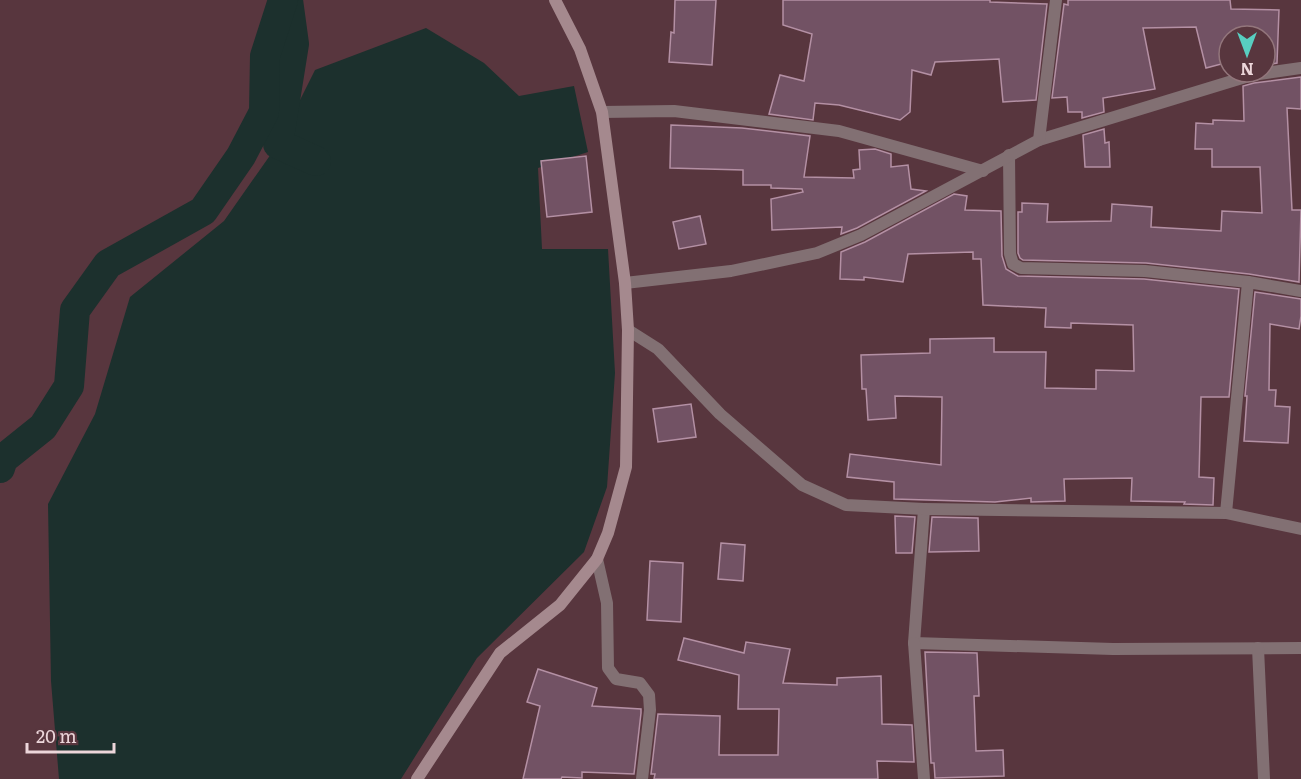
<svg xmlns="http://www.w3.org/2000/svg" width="1301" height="779" font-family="Literata,serif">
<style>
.water{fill:#1c302d}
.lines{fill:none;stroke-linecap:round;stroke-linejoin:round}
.canal{stroke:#1c302d;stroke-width:30}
.building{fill:#725264;stroke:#b490a4;stroke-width:1.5}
.street{stroke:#827073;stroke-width:12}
.secondary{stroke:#a5898e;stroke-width:12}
</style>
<rect width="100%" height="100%" fill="#58363e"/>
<polygon class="water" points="426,28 484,63 519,96 574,86 588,152 538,168 542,249 608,249 615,373 607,487 584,552 477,658 401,779 59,779 51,681 48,504 95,414 130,297 224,221 278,144 315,70"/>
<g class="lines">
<g class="canal">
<polyline points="288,0 294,44 278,144 316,161"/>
<polyline points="0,468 3,459 43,427 69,386 75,310 108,264 203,211 241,156 264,112 265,56 283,0"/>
</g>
</g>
<g class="building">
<polygon points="675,0 716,0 712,65 669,62 671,32 674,33"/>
<polygon points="783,0 990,0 990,2 1047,4 1036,100 1003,102 999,59 935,62 931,75 912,70 910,112 900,120 839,105 815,103 813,120 769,114 780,75 804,81 812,34 783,25"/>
<polygon points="1068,0 1230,0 1231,9 1279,10 1277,63 1265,65 1265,36 1229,36 1229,62 1206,68 1196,27 1143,28 1155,89 1103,98 1104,112 1082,118 1082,112 1068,112 1067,97 1052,98 1064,4 1068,5"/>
<polygon points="1301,77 1301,109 1287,108 1292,210 1301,210 1299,282 1249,274 1146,263 1023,260 1020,258 1018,253 1018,212 1022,212 1022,203 1048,204 1047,222 1111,221 1112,204 1152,207 1151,227 1221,231 1222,211 1262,213 1260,167 1212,167 1212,149 1195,149 1196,123 1213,124 1213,120 1244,121 1243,86 1254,83"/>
<polygon points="671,125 742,128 810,136 804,177 854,178 853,170 860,169 859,150 875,149 891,154 891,167 908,165 911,189 926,191 857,228 841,234 842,227 772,230 771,199 803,192 802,189 771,188 771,185 743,185 743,170 670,168"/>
<polygon points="1104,129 1105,143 1109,142 1110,167 1085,167 1083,135"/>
<polygon points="586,156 592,212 547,217 541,161"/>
<polygon points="954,194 967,196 965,210 1001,211 1002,256 1006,269 1018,276 1144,279 1239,289 1229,397 1201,397 1199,477 1214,478 1213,505 1184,504 1185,502 1131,501 1132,478 1064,479 1065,501 1031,502 1031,498 995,502 894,499 894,482 847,477 850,454 941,465 942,397 895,396 896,418 868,420 866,389 862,389 861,355 930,353 930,339 994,338 994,352 1046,352 1045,388 1096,389 1096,370 1134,371 1133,325 1071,323 1071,328 1045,327 1046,308 983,305 981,259 973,259 973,252 908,254 903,282 864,277 864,280 840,279 841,252 865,242"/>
<polygon points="700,216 706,244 679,249 673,222"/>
<polygon points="1255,292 1301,299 1301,316 1299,329 1270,324 1269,390 1276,390 1275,406 1290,407 1288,443 1244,441 1247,396 1245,396"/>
<polygon points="691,404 696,437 658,442 653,409"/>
<polygon points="895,516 915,517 912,553 896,553"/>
<polygon points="932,517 978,518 979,551 929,552"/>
<polygon points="721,543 745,545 743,581 718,579"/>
<polygon points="650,561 683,563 681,622 647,620"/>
<polygon points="684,638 744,653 746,642 790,649 783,683 837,685 837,678 881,676 882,724 912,725 914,762 877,761 878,779 654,779 655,774 651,774 658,714 720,716 719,755 778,755 779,709 738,709 739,675 678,660"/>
<polygon points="925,652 977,653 979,696 974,696 976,751 1003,750 1004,776 935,778 934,763 931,763"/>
<polygon points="538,669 597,688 592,706 641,709 641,713 634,774 582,772 582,778 562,777 561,779 523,779 540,706 527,702"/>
</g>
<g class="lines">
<g class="street">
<polyline points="602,112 674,111 839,131 983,171"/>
<polyline points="1039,140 1252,75 1301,68"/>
<polyline points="1009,155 1010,254 1013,264 1021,268 1145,271 1248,282 1301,291"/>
<polyline points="625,283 731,271 817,253 861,235 1039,140 1056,0"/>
<polyline points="628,330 658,349 720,414 802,485 846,505 924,509 914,643 1113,649 1301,648"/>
<polyline points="924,509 1226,513 1248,282"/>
<polyline points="1226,513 1301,529"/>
<polyline points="597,559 607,603 608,668 616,679 640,683 649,695 650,710 642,779"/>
<polyline points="914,643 924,779"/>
<polyline points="1258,648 1264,779"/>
</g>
<polyline class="secondary" points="417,779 500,653 560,605 597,559 608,533 626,467 628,330 625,283 602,112 580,49 555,0"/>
</g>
<g transform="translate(1247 54) rotate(180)"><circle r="28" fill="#58363e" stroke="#93767c" stroke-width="1.5"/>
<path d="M0-4.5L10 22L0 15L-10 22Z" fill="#58cec0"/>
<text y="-9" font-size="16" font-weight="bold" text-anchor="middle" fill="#ecd6da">N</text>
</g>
<path d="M27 743v9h87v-9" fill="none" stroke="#ecd6da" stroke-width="3"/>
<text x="36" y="743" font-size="18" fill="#ecd6da" stroke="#58363e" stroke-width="4.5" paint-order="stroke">20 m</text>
</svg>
